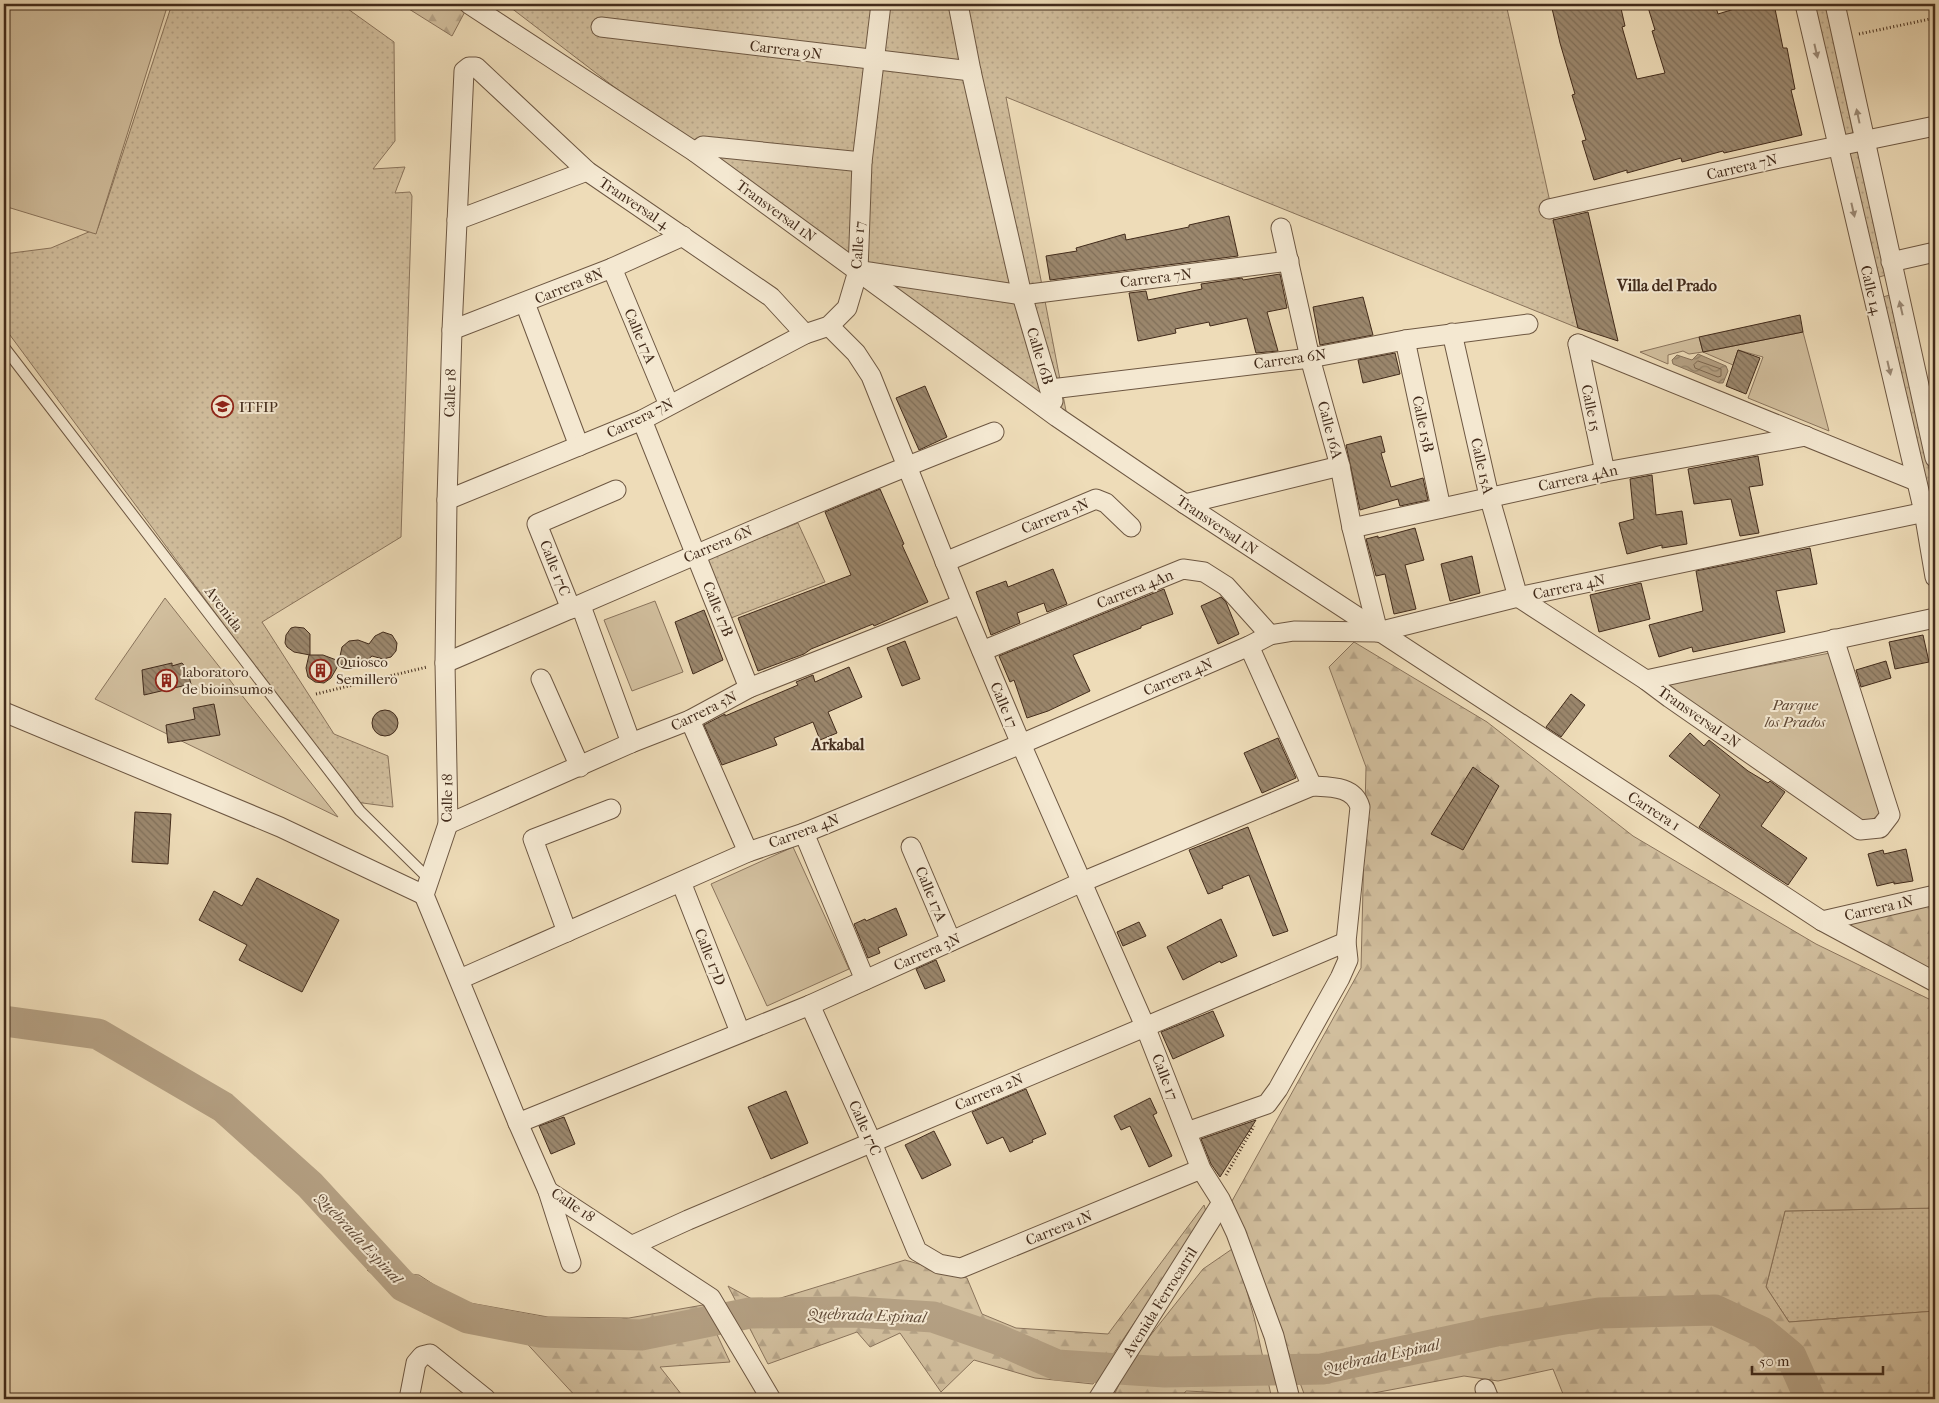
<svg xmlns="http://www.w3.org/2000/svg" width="1939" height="1403" font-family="'IM FELL French Canon',serif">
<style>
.grass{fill:url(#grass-dots);stroke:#8a745c}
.forest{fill:url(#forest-firs);stroke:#8a745c}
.green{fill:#d1be9d;stroke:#8a745c}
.water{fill:url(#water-waves);stroke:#867159}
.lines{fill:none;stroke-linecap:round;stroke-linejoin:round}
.shore{stroke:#7b664f;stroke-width:1}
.river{stroke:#b4a083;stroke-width:31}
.building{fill:url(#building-back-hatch);stroke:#422b1b}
.lane-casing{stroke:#6d5742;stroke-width:12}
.street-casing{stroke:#6d5742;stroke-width:21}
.path{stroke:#422b1b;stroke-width:3;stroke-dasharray:1 2.5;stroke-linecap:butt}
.lane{stroke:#f4e8d1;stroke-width:10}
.street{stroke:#f4e8d1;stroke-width:19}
.oneway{fill:#9b8a76}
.labels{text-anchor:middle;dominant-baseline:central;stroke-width:4;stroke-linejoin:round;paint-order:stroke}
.street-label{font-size:15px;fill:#422b1b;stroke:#f4e8d1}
.poi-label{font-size:15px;fill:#422b1b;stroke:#f4e8d1;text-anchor:start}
.park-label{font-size:15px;font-style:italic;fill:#5f4835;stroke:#f4e8d1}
.neighbourhood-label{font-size:16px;font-weight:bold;fill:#422b1b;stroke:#f4e8d1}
.water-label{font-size:16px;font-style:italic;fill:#5e4835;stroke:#f4e8d1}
</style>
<defs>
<pattern id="grass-dots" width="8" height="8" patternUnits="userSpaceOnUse" patternTransform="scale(1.25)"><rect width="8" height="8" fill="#d1be9d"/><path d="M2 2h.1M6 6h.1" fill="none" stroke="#b5a387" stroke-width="1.8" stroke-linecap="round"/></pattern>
<pattern id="forest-firs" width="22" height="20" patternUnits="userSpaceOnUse" patternTransform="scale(1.25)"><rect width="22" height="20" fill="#d1be9d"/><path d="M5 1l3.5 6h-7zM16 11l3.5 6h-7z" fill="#b5a387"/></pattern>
<pattern id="water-waves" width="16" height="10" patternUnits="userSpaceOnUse" patternTransform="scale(1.25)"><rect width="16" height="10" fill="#b4a083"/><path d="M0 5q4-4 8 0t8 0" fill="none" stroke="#94836a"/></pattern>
<pattern id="building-back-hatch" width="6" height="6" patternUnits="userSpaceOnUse" patternTransform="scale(1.25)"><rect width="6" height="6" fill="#9b876d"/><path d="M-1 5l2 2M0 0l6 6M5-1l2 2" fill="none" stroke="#806f59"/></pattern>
</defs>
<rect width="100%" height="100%" fill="#eedcb8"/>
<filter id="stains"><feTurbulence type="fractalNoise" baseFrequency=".004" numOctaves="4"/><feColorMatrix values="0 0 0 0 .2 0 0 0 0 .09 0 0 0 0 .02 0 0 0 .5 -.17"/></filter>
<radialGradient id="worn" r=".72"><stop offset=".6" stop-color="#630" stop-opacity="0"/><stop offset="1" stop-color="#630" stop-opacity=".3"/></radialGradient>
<g class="grass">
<polygon points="172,4 341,4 394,42 395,141 373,169 405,167 395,193 410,192 412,196 401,537 262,622 334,734 388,756 393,807 355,802 4,327 4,254 51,248 98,228"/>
<polygon points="506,4 1506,4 1578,328 1006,97 1071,437"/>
<polygon points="1814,4 1826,4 1853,133 1844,136"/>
<polygon points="1858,149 1886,275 1876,278 1846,152"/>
<polygon points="1890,295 1935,496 1935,504 1927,506 1879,298"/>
<polygon points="798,523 825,582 731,618 706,559"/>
<polygon points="1935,1208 1935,1311 1789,1322 1766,1287 1785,1211"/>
</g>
<g class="forest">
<polygon points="401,4 469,4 452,36"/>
<polygon points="1354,642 1487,722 1633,836 1816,944 1935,1002 1935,1208 1785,1211 1766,1287 1789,1322 1935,1311 1935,1399 1565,1399 1553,1369 1498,1381 1464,1376 1342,1399 1306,1399 1232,1201 1361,968 1366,767 1329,667"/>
<polygon points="1935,901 1935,972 1842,922"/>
<polygon points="1204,1205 1207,1215 1093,1384 1035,1378 974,1360 941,1392 900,1333 870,1347 857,1332 768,1364 728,1286 761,1304 905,1260 967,1278 982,1314 1016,1328 1108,1334"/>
<polygon points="1235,1247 1255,1321 1271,1395 1186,1391 1180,1399 1122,1399 1115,1393 1131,1360 1203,1269"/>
<polygon points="367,1270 419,1275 459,1301 548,1317 629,1318 703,1305 730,1362 660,1367 685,1399 578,1399 520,1336 424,1313"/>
</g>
<g class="green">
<polygon points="4,4 168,4 96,234 4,206"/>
<polygon points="1803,332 1829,431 1748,398 1763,357 1738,350 1733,365 1703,352 1689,354 1683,351 1668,355 1668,364 1640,352 1699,337 1703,352"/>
<polygon points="165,598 338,817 95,699"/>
<polygon points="655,601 683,672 632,691 604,620"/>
<polygon points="1830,653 1883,813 1864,824 1657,686"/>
<polygon points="793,847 849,969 767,1006 711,884"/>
</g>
<polygon class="water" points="1698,354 1726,366 1728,371 1723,383 1719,383 1673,364 1672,360 1677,355 1692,360"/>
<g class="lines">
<polygon class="shore" points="1698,361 1721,369 1721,376 1718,377 1695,368 1694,365"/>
<polyline class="river" points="4,1021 98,1034 223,1107 310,1185 403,1286 468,1318 540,1332 641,1335 750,1313 854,1312 933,1317 997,1339 1057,1365 1165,1372 1322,1369 1496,1331 1599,1313 1715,1310 1762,1332 1791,1356 1810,1399"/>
</g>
<g class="building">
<polygon points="1551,4 1620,4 1625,26 1622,27 1637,79 1665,73 1652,31 1655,30 1647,4 1715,4 1718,14 1744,6 1744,4 1774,4 1783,48 1787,48 1795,89 1791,90 1802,135 1724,153 1723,151 1682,162 1681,158 1627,173 1627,170 1594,180 1582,141 1586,140 1572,95 1575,94 1560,43"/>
<polygon points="1588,212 1618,341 1578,328 1553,220"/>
<polygon points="1229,216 1238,256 1050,280 1046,256 1077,251 1076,248 1125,234 1126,240 1189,227 1189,225"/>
<polygon points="1280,274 1287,308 1267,312 1278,351 1256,353 1247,318 1210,326 1209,322 1175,329 1176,333 1138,341 1129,293 1146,291 1148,300 1202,289 1201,284 1242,278 1243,280"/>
<polygon points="1363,297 1373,335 1320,345 1313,307"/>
<polygon points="1800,315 1803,332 1703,352 1699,337"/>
<polygon points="1738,350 1760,358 1746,394 1726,386"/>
<polygon points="1395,353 1400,374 1363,383 1358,360"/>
<polygon points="925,386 947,437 919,450 896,398"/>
<polygon points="1381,436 1385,452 1381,453 1391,487 1423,478 1428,500 1400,506 1398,499 1360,510 1346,445"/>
<polygon points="1758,456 1763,485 1749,487 1759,533 1740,536 1731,499 1694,504 1688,469"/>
<polygon points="1652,475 1656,515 1682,511 1687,544 1662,548 1662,545 1627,554 1619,523 1634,519 1630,479"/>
<polygon points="880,489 904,544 902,545 928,602 874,626 873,624 811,649 804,654 758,671 738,618 851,575 825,512"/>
<polygon points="1415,528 1424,560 1405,565 1416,609 1394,614 1385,574 1376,576 1366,539 1378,536 1378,538"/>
<polygon points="1810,548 1817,584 1776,591 1785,632 1693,652 1692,647 1659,657 1649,625 1703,611 1696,571"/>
<polygon points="1472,556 1480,593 1450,601 1441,564"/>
<polygon points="1053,569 1067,604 1047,612 1044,603 1017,613 1020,623 991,635 976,592 1006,581 1008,587"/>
<polygon points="1641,583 1650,619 1599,632 1590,595"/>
<polygon points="1164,589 1173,614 1141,626 1141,628 1073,655 1090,691 1048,711 1027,718 1014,680 1010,682 999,656"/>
<polygon points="1221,597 1226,602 1239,634 1218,644 1201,606"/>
<polygon points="704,610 723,660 693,674 675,622"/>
<polygon points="295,627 304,628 310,634 310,655 294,652 287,647 285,643 286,635 291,628"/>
<polygon points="383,632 392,635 397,643 396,651 391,657 383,659 372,656 363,664 355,667 339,664 331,678 324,683 315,682 308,677 306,668 309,655 323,655 339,661 342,647 349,641 358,640 369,644 375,636"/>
<polygon points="1923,635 1929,662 1895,669 1889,642"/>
<polygon points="905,641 920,679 902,686 887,648"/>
<polygon points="1886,661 1891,678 1861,687 1856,670"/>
<polygon points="172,663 172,666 182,663 187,669 191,684 144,695 142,670"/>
<polygon points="849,667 862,697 828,712 837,733 820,740 813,722 774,738 777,745 722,765 704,725 725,714 725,716 798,685 796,682 813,675 815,682"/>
<polygon points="1571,694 1585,705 1561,737 1546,727"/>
<polygon points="214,704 220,735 168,743 166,725 195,719 193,708"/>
<circle cx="385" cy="723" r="13"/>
<polygon points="1690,733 1704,746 1709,740 1748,771 1768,783 1770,781 1785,792 1761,826 1807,858 1788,885 1699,827 1720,795 1669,756"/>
<polygon points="1278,738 1296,778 1262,793 1244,753"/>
<polygon points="1473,767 1499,786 1463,850 1431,834"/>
<polygon points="135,812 171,814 168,864 132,862"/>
<polygon points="1248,827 1288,931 1273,936 1249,875 1222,886 1223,888 1208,894 1189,850"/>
<polygon points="1906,849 1913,881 1894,884 1894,882 1877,886 1868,854 1883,850 1884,854"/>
<polygon points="257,878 339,920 302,992 239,960 247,945 199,920 214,891 242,906"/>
<polygon points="896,908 907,935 878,948 880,953 868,958 854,924 865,919 866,921"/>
<polygon points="1221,919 1237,956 1221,963 1220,961 1183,980 1167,947"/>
<polygon points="1139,922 1146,936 1123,946 1117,932"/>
<polygon points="936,960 945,981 925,989 916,969"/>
<polygon points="1213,1011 1224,1036 1173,1059 1161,1032"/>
<polygon points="1026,1089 1046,1134 1032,1140 1033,1142 1010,1152 1003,1137 987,1144 972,1112"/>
<polygon points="786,1091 808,1143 771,1159 748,1107"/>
<polygon points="1150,1098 1157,1113 1153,1115 1172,1156 1149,1167 1130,1126 1121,1130 1114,1116"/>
<polygon points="564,1117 575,1144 551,1154 539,1126"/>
<polygon points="1256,1120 1220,1177 1211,1164 1201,1139"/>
<polygon points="934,1131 951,1165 922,1179 905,1145"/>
</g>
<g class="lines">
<defs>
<polyline id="lane" points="4,347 360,811 430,880"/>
<g id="street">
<polyline points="469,4 695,152 1057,417 1185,504 1822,921 1935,982"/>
<polyline points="958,4 971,71 1022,295 1053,401"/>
<polyline points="1805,4 1924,512 1935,577"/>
<polyline points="1835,4 1935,458"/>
<polyline points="601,27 971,71"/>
<polyline points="695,152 703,146 862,162"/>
<polyline points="1549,209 1775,159 1935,126"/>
<polyline points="457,220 587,171"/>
<polyline points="1281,228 1310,358 1340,466 1352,528 1378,632"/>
<polyline points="1891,262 1935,252"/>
<polyline points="612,268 669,405"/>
<polyline points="862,271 1022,295 1289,261"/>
<polyline points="525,303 579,446"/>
<polyline points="829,326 856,353 871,376 962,604 1021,744 1145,1026 1201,1169 1220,1199 1236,1233 1274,1336 1290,1399"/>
<polyline points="452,330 612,268 683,236"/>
<polyline points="1452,333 1489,496 1518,597 1646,680 1670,698 1860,830 1880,828 1890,815 1834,639"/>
<polyline points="1405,340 1441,508"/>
<polyline points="1578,344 1916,481"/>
<polyline points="1578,344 1605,472"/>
<polyline points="1051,389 1310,358 1405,340 1528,324"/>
<polyline points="642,420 749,688"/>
<polyline points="447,500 642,420 805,334 829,326 847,308 858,271 862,162 881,4"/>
<polyline points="1185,504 1340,466"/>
<polyline points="1352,528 1605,472 1806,436"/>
<polyline points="945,562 1096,499 1106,503 1131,527"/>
<polyline points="581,606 631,743"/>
<polyline points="571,609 537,524 616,490"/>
<polyline points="1249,646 1312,786"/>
<polyline points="982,651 1183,569 1204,572 1226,586 1270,635"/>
<path d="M445,663c182,-78 363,-159 549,-231"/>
<polyline points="541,679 580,767"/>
<polyline points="1646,680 1935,618"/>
<polyline points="4,712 280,827 424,895"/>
<polyline points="690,720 748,852"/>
<polyline points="448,824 631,743 690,720 749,688 962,604"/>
<polyline points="804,833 865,980"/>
<polyline points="911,847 951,941"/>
<polyline points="681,882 740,1032"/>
<polyline points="1822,921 1935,895"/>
<polyline points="567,932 533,839 611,809"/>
<polyline points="460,979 748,852 804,833 1021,744 1249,646 1270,635 1294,631 1378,632 1518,597 1935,510"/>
<polyline points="810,1005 872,1143 917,1251 939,1264 961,1268 1201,1169"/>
<path d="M518,1123l292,-118 272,-123 230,-96c19,1 42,0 48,21l-14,135 2,18 -8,18 -62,111 -11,15 -80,28"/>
<polyline points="548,1191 711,1298 771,1399"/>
<polyline points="633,1245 688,1220 1346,942"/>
<polyline points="571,1263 548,1191 518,1123 424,895 448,824 445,663 447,500 452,330 464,71 469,67 476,67 587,171 771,297 805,334"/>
<polyline points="1485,1389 1489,1399"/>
<polyline points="409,1399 416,1363 422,1356 430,1354 486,1399"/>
<polyline points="1098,1399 1221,1204"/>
</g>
</defs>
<use href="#lane" class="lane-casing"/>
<use href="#street" class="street-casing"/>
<g class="path">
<polyline points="1859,34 1935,18"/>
<polyline points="316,694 427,667"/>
<polyline points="1226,1175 1254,1126"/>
</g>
<use href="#lane" class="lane"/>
<use href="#street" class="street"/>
</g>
<defs><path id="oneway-solid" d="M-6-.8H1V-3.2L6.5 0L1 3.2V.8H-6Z" transform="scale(1.25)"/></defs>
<g class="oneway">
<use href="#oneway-solid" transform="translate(1816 51) rotate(77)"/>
<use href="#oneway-solid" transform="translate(1858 116) rotate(-102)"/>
<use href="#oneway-solid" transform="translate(1853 210) rotate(77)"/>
<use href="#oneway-solid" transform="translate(1901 308) rotate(-103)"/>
<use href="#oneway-solid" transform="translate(1889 368) rotate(77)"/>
</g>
<defs>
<symbol id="university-ring" viewBox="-11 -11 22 22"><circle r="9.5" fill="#f4e8d1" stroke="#8f2418" stroke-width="1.5"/><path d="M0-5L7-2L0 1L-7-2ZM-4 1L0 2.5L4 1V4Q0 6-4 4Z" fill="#8f2418"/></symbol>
<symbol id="building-ring" viewBox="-11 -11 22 22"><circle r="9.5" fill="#f4e8d1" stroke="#8f2418" stroke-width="1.5"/><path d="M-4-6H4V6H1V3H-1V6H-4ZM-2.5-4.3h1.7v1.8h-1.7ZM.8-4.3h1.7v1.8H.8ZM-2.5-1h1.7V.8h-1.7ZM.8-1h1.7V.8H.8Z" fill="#8f2418"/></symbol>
</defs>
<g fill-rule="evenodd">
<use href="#university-ring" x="210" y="394" width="25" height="25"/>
<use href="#building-ring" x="308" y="658" width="25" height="25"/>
<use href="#building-ring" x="154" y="668" width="25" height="25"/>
</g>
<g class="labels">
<g class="street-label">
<text transform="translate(786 50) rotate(7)">Carrera 9N</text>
<text transform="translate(1742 167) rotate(-13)">Carrera 7N</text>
<text transform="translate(634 203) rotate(34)">Tranversal 4</text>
<text transform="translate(776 211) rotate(36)">Transversal 1N</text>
<text transform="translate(858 245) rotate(-86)">Calle 17</text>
<text transform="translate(1156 278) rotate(-7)">Carrera 7N</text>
<text transform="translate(569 286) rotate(-22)">Carrera 8N</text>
<text transform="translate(1871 290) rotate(77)">Calle 14</text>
<text transform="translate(640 336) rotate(67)">Calle 17A</text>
<text transform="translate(1040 356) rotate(73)">Calle 16B</text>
<text transform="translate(1290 359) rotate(-8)">Carrera 6N</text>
<text transform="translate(450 393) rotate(-88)">Calle 18</text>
<text transform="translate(1591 408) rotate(78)">Calle 15</text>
<text transform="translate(640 418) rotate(-26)">Carrera 7N</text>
<text transform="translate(1423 424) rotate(78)">Calle 15B</text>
<text transform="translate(1330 430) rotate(75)">Calle 16A</text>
<text transform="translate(1482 466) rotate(77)">Calle 15A</text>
<text transform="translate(1578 478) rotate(-12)">Carrera 4An</text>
<text transform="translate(1055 516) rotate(-22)">Carrera 5N</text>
<text transform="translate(1217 525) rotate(34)">Transversal 1N</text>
<text transform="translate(718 544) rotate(-23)">Carrera 6N</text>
<text transform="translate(555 568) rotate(68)">Calle 17C</text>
<text transform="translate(1569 587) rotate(-12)">Carrera 4N</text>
<text transform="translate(1135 589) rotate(-22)">Carrera 4An</text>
<text transform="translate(224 609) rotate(53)">Avenida</text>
<text transform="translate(718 609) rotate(68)">Calle 17B</text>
<text transform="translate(1178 677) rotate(-23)">Carrera 4N</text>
<text transform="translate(1004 705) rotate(67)">Calle 17</text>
<text transform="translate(704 711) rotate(-26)">Carrera 5N</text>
<text transform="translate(1699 717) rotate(35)">Transversal 2N</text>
<text transform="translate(447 798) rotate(-89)">Calle 18</text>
<text transform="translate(1654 811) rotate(33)">Carrera 1</text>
<text transform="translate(804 831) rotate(-20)">Carrera 4N</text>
<text transform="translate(931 894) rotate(67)">Calle 17A</text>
<text transform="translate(1879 908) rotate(-13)">Carrera 1N</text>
<text transform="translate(927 952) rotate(-24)">Carrera 3N</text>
<text transform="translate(710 957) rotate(68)">Calle 17D</text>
<text transform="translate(1165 1077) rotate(69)">Calle 17</text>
<text transform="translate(989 1092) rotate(-23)">Carrera 2N</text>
<text transform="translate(865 1128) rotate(66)">Calle 17C</text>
<text transform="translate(573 1205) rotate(34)">Calle 18</text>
<text transform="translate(1059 1228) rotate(-22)">Carrera 1N</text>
<text transform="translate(1160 1302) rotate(-58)">Avenida Ferrocarril</text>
</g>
<g class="poi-label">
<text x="239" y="407">ITFIP</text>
<text x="336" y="662">Quiosco<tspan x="336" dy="17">Semillero</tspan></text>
<text x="182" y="672">laboratoro<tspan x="182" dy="17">de bioinsumos</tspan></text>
</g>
<g class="park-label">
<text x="1795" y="705">Parque<tspan x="1795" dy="17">los Prados</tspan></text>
</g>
<g class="neighbourhood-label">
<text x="1667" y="285">Villa del Prado</text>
<text x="838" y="744">Arkabal</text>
</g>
<g class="water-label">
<text transform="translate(359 1238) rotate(47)">Quebrada Espinal</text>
<text transform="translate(867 1315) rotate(2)">Quebrada Espinal</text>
<text transform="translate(1381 1356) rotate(-12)">Quebrada Espinal</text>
</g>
</g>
<rect width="1939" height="1403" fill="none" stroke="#eedcb8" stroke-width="20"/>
<rect x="5" y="5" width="1929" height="1393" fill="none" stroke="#422b1b" stroke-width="2.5"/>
<rect x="10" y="10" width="1919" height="1383" fill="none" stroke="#422b1b"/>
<path d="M1752 1366v8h131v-8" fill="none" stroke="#422b1b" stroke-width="2.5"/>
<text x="1759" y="1366" font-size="15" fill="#422b1b" stroke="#f4e8d1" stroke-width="4" paint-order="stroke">50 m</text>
<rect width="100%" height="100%" filter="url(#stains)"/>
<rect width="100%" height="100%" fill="url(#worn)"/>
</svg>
